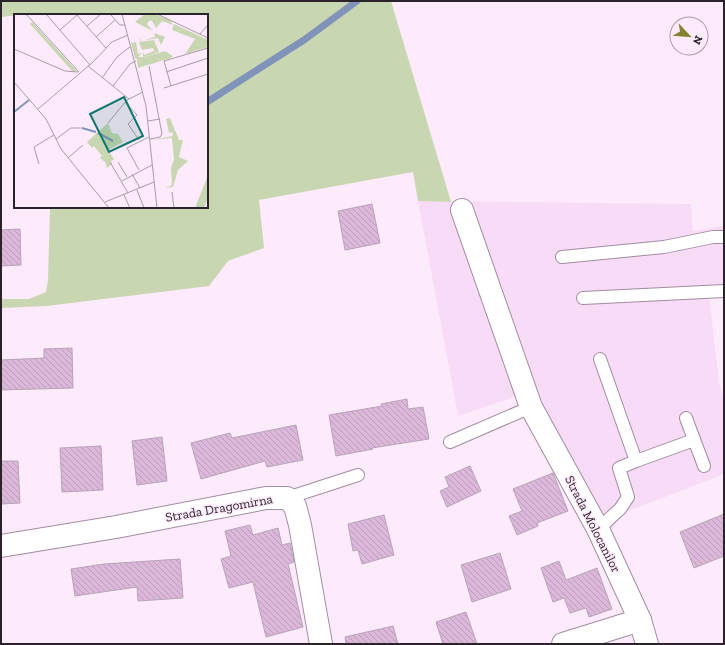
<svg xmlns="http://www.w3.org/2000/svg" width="725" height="645" font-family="'Zilla Slab',serif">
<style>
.built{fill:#f8dbf6}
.grass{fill:#c8d7b1}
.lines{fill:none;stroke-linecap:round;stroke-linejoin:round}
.stream{stroke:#8093b9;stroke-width:7}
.building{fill:url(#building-back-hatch);stroke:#b8a3b7}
.lane-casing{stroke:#a18ca0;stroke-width:14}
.street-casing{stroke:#a18ca0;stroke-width:24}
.lane{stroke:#fff;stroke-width:12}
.street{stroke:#fff;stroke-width:22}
.labels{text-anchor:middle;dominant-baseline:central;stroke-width:3;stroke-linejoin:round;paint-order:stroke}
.street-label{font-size:13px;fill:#2b232b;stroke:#fdebfc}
.inset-river{fill:none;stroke:#8093b9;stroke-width:2}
.inset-road{fill:none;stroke:#a99ba8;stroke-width:1}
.view{fill:#0f766e;fill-opacity:0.15;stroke:#0f766e;stroke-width:2}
.inset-edge{fill:none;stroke:#2b232b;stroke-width:2}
</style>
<defs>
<pattern id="building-back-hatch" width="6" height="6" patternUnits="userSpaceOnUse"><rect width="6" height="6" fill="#dbb8da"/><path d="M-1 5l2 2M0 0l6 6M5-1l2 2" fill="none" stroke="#bc9ebb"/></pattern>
</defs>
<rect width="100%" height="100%" fill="#fdebfc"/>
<polygon class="built" points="418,201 691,204 693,231 724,226 724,285 708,286 719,383 724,400 724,474 621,514 615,522 613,530 596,514 531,391 458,416"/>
<polygon class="grass" points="1,1 391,1 451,202 418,201 413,172 259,200 264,248 228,261 209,286 47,306 1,308 1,299 29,299 46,292 48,280 50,207 207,207 207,15 39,15 38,13 1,17"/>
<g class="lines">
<polyline class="stream" points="207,102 304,40 357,1"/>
</g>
<g class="building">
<polygon points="372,204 380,243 345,250 338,211"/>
<polygon points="20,229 21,265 1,266 1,230"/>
<polygon points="72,348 73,388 1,390 1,360 44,358 44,349"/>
<polygon points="407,399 408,409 423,407 429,439 372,448 373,449 336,456 329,415 382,406 381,404"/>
<polygon points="296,425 303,460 267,467 265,461 201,479 191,443 230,433 232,438"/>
<polygon points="162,437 167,481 137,485 132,441"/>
<polygon points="101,446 103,490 62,492 60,448"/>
<polygon points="1,461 18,461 20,503 1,504"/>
<polygon points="470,466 481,491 447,507 440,491 449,487 445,477"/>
<polygon points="553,473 568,511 537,523 538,526 517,535 509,516 522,511 513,489"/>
<polygon points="724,514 724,556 694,568 680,532"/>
<polygon points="384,515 394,555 362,564 358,550 353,551 348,524"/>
<polygon points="250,525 253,535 278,528 282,545 290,543 294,562 288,564 303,627 266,637 253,582 229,588 221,559 231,556 225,531"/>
<polygon points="500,553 511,589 472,602 461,565"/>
<polygon points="180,559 183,598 138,601 137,587 75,596 71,569 104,564"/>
<polygon points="559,561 566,580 597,568 612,609 589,617 586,608 570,613 564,598 553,602 541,568"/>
<polygon points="466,612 477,644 443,644 436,622"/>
<polygon points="393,626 398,644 346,644 345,637"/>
</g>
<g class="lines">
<defs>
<g id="lane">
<polyline points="562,257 664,247 713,237 724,237"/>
<polyline points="583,298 724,291"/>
<polyline points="686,418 704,466"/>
<polyline points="450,442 531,407"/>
<polyline points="636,461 694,440"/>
<polyline points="287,498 358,475"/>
<polyline points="598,529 620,509 628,497 619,468 636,461 600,359"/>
</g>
<g id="street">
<polyline points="462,210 531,407 598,529 640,620 647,644"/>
<polyline points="1,546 116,527 266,498 287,498 295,506 300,525 321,644"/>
<polyline points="563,644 640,620"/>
</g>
</defs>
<use href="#lane" class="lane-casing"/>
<use href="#street" class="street-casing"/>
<use href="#lane" class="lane"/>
<use href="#street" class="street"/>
</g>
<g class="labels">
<g class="street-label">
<text transform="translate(219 508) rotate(-10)">Strada Dragomirna</text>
<text transform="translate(593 524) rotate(63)">Strada Molocanilor</text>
</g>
</g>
<g transform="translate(14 14)">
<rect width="194" height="194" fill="#fdebfc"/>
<path d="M156,104l9,22h4l-4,17 9,4 -10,9 -5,17 -8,1 7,-3 -1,-17 3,-9 -2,-21 -21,2 1,8 -1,-8 22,-4 -1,-4 -3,1 -3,-14zM94,109l4,10 6,1 8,13 -3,-5 -15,8 6,9 7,-4 -10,6 1,3 -5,4 -2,-6 -5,-4 -9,7 11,-9 -8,-10 -2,2 -5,-6zM194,161v23l-4,10h-9z" fill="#c8d7b1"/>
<path d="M131,0h9l16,6 3,5 -11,-4 -6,7 -4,-7h-3l-2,3 6,7 -18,-9zM18,8l45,49 -4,1 -43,-48zM160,10l34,16v7l-23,7 10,-15 -23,-9zM140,19l11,4 -4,8 -3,-7 -18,3 -1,-4 2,4 14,-4zM140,26l5,12 -22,7 -2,-1 -4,-15 5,-1 2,12 4,-1 -4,4h5v-6l1,4 10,-4 -1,-3 -11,2 -3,-8zM151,37l8,5 -2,2 -33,10 -1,-9z" fill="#c8d7b1"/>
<path class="inset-river" d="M0,98l15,-12M68,114l14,4M84,119l15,8"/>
<path class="inset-road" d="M12,0l53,58M32,0l44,51M62,0l30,34M96,0l10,11h5M108,0l24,92 11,102M143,0l51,24M73,12l14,-12M46,16l17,-15M186,20l8,-9M82,23l19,-17M0,35l51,22 13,1M74,52l41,33M135,52l13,68 -2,3 -10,2M152,58l42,-14M88,64l15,-21 14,-11M0,68l32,37 15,30 48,59M99,72l17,-22 6,-3M157,72l-7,-25 44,-13M150,74l44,-14M111,88l12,13 -9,9 11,16M24,95l55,-47 19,-20 16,-7M134,107l12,-2M94,109l19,-23 16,-8M42,125l15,-11h10M54,144l15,-13M96,148l18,31M104,148l9,15M25,150l-5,-17 20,-12M125,156l-12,-22 22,-11M118,160l8,14M108,167l30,-16M123,176l7,18M158,178l2,16M110,181l6,13M91,188l49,-20"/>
<path class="view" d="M110,83l19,39 -34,16 -19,-38z"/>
<rect width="194" height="194" class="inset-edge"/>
</g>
<rect width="725" height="645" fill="none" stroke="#2b232b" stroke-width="4"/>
<g transform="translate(689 36) rotate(116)"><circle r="19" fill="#fdebfc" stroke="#a99ba8"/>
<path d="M0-3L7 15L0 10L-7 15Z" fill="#86832c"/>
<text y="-6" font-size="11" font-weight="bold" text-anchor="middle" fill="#2b232b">N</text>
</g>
</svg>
